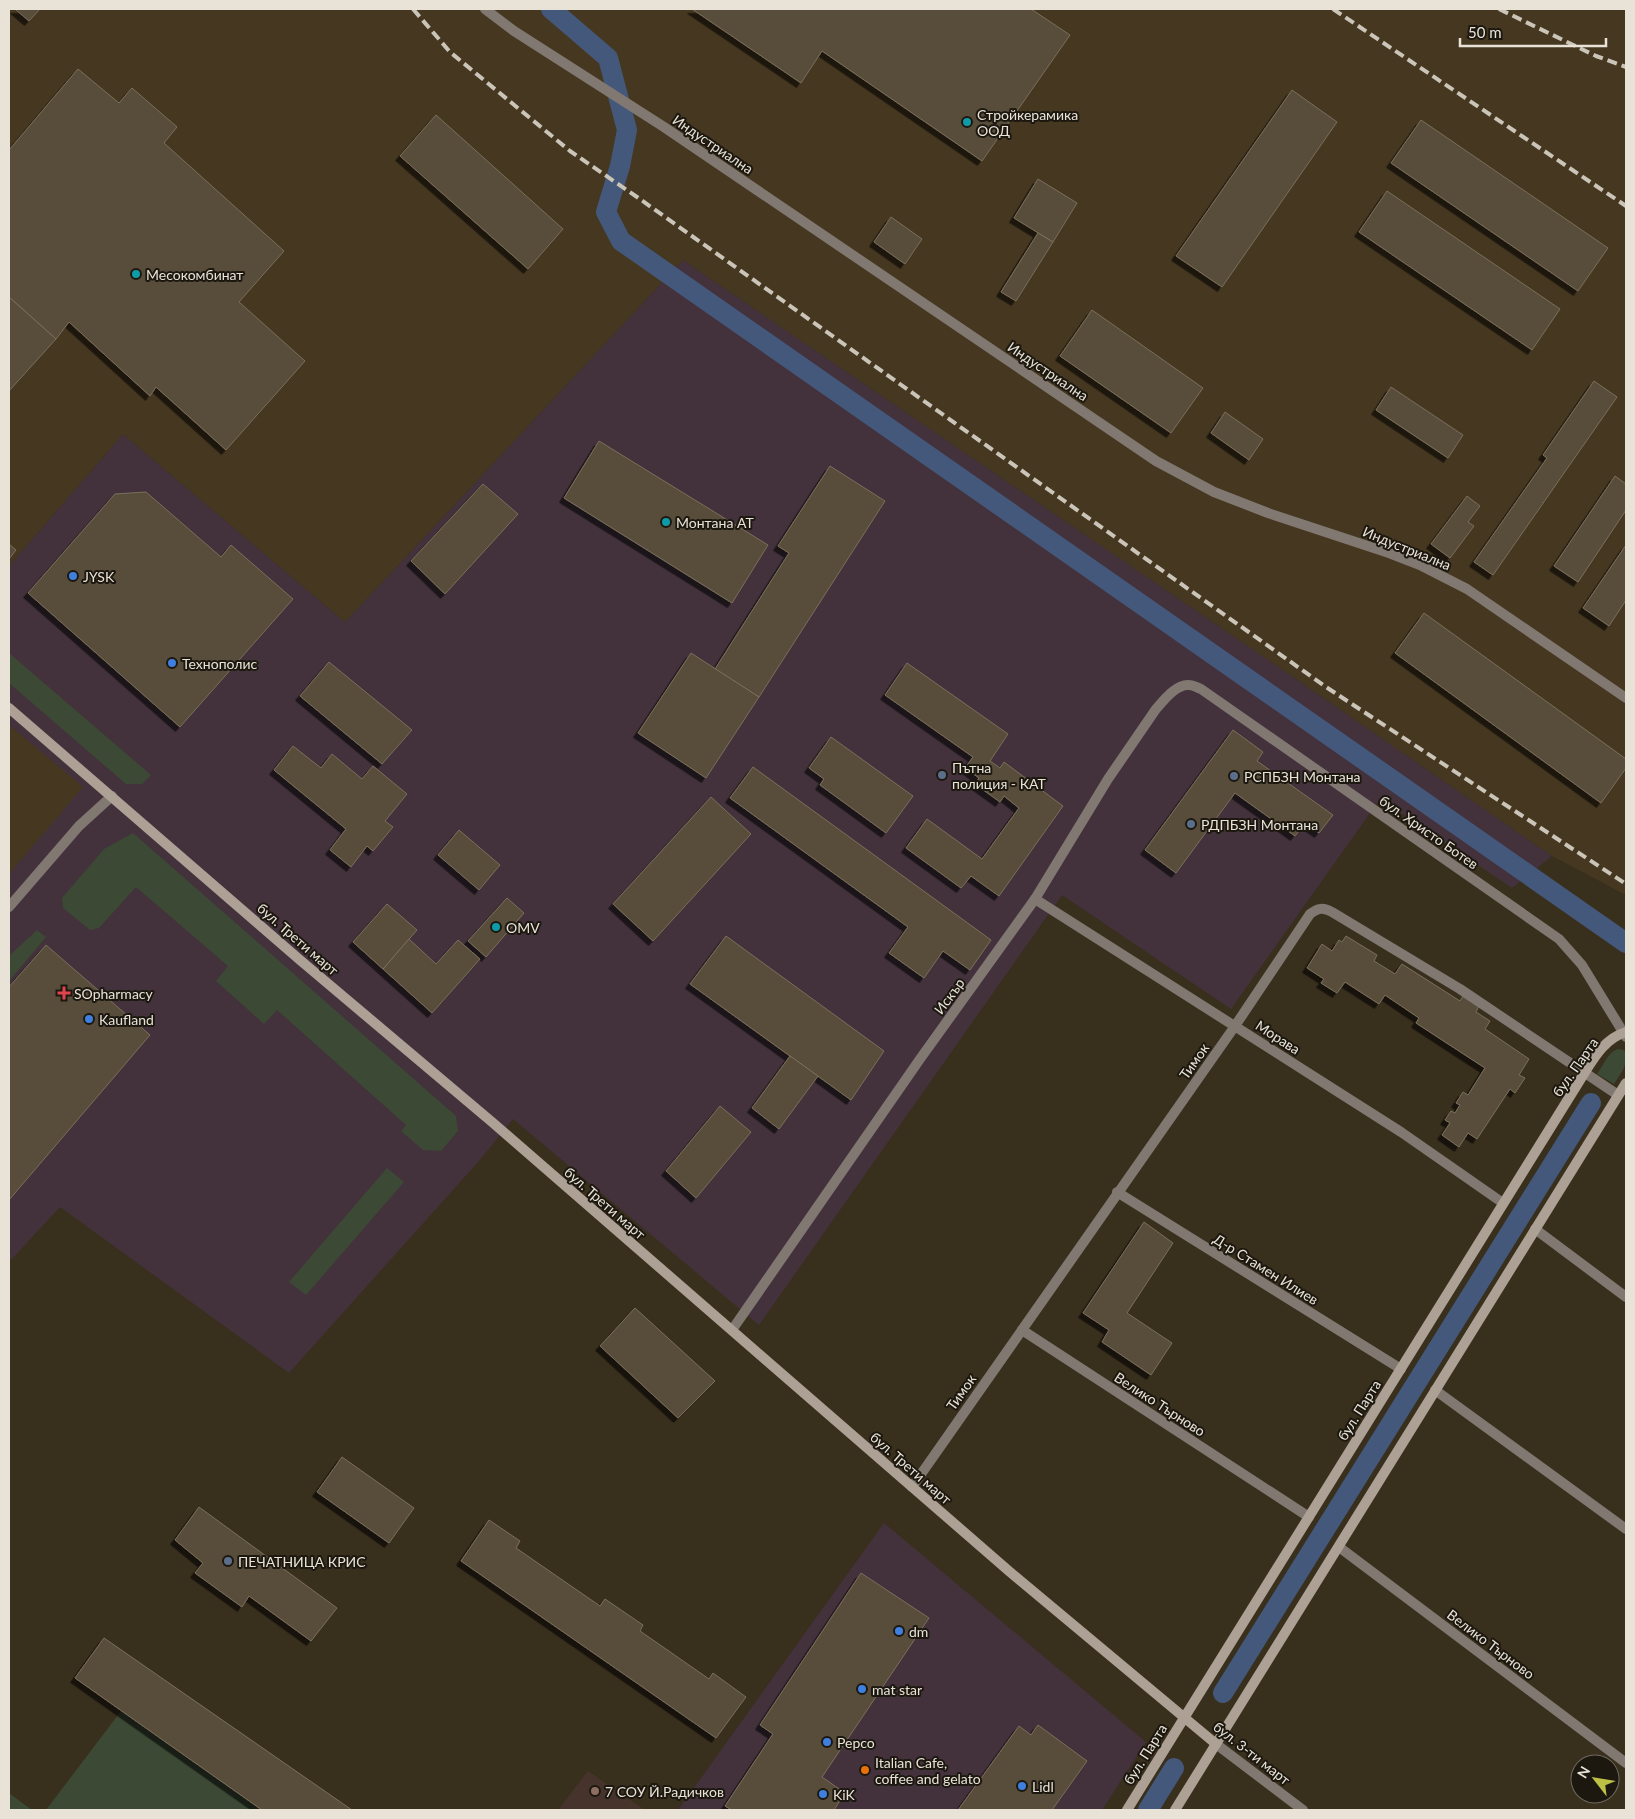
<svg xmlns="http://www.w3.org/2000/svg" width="1635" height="1819" font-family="Lato,sans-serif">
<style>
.commercial{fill:#43323c}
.built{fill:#463820}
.education{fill:#46332c}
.green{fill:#3c4934}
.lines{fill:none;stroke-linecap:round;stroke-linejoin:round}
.canal{stroke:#44587b;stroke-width:20}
.building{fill:#584d3a;stroke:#7a6f5b;filter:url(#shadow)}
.minor{stroke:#807871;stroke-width:10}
.secondary{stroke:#ada094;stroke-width:10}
.rail{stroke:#cbc4b8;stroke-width:4;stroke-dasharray:10 5;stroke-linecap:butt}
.culture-dot{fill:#0f9aa8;stroke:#1c1810;stroke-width:2}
.shop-dot{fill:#3f7fe0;stroke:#1c1810;stroke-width:2}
.service-dot{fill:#5c6f8a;stroke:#1c1810;stroke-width:2}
.health-dot{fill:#e0444e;stroke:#1c1810;stroke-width:2}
.food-dot{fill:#e8710a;stroke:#1c1810;stroke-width:2}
.education-dot{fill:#8d6e63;stroke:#1c1810;stroke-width:2}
.labels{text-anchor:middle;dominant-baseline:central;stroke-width:4;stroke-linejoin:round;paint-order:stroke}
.poi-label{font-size:14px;fill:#e8e2d7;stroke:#1c1810;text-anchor:start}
.street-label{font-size:14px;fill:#e8e2d7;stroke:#1c1810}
</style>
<defs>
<filter id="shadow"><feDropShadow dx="-4.5" dy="4.5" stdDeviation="0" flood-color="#0009"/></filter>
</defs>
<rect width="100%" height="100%" fill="#392f1d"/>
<g class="commercial">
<polygon points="683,260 1286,672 1552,856 1512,888 1380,799 1231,1009 1062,895 759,1325 513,1119 479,1161 289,1373 60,1207 9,1262 9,874 82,787 9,725 9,566 123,434 345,622"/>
<polygon points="884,1523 1146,1742 1102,1810 678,1810"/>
</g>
<g class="built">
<polygon points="9,9 1626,9 1626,895 1552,856 1286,672 683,260 345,622 123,434 9,566"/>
<polygon points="9,725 83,787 9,874"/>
</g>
<polygon class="education" points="588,1771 645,1810 558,1810"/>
<g class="green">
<polygon points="9,653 144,769 151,775 142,784 126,784 9,683"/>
<polygon points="133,833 456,1116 458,1131 441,1151 423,1150 401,1131 406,1125 277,1010 264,1024 216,981 228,966 136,887 99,928 90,930 63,908 62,898 104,849"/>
<polygon points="37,930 46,937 9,981 9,956"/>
<path d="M1618,1049l6,1c7,12 -4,24 -10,34l-17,-10c6,-8 11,-22 21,-25z"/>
<polygon points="387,1168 404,1182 306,1295 289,1282"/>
<polygon points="121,1711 262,1810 46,1810"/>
<polygon points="9,1793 32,1810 9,1810"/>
</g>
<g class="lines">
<g class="canal">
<polyline points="551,9 608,58 627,130 620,166 606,212 621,241 1626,943"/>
<polyline points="1223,1693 1591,1103"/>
<polyline points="1148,1810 1174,1768"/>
</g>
</g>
<g class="building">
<polygon points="15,9 40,9 29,21"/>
<polygon points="692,9 1031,9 1070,35 982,161 822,51 801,83"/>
<polygon points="78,69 119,103 132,88 177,127 164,143 284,251 239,302 305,361 226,450 156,387 150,396 69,322 56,339 9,297 9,150"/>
<polygon points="1292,90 1337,122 1222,287 1176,256"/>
<polygon points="436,115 563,229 528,269 400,156"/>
<polygon points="1421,120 1608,248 1578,291 1391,163"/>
<polygon points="1038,179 1077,203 1053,242 1014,218"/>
<polygon points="1387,191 1560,309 1532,350 1359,232"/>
<polygon points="891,217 922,239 905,264 874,242"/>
<polygon points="1038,233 1053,242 1016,301 1001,292"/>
<polygon points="9,297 56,339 9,391"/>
<polygon points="1092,310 1203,388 1171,433 1060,356"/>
<polygon points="1594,381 1617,397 1493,575 1474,562 1547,458 1543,455"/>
<polygon points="1391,387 1463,435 1448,458 1376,410"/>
<polygon points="1225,412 1263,439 1249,460 1211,433"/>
<polygon points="599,441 768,545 732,603 564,498"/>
<polygon points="830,466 885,501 759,697 715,669 789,553 778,546"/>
<polygon points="1615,476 1626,484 1626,510 1578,582 1554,566"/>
<polygon points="483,484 518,514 445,594 411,561"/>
<polygon points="146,492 221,557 231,545 293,599 180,727 28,593 115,494"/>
<polygon points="1467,496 1480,506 1468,522 1474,526 1450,558 1431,544"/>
<polygon points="9,544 16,550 9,559"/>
<polygon points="1626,545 1626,600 1609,626 1583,608"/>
<polygon points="1424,613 1626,759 1626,768 1601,803 1395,653"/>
<polygon points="691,653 759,697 706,778 638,733"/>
<polygon points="329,662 412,730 382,764 300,696"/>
<polygon points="907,663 1008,734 990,761 1000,768 1004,762 1063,806 999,896 971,876 961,888 906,848 927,819 982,859 1019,808 1004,796 1000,802 975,784 979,778 965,768 973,757 885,695"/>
<polygon points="1233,730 1263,752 1257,761 1333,815 1319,833 1305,823 1295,836 1235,793 1176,873 1145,850"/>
<polygon points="831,737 913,796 886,833 820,785 824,779 809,768"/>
<polygon points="293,746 321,768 332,754 362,779 373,766 407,794 385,821 393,827 373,851 367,846 351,867 330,850 346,829 274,770"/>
<polygon points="753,767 991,940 970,970 943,951 924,978 889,953 908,927 730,798"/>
<polygon points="711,797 751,834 653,941 613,904"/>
<polygon points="459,830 500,865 479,890 438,855"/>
<polygon points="507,898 524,913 486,957 468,941"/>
<polygon points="387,904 417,930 383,969 353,942"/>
<polygon points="726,936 884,1051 851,1100 690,984"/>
<polygon points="1346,936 1377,955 1374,961 1395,974 1402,964 1460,1001 1463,996 1479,1006 1476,1012 1490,1021 1485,1029 1529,1059 1519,1075 1525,1078 1515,1093 1510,1089 1477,1139 1468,1133 1459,1147 1442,1135 1450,1123 1445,1120 1451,1111 1455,1113 1460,1105 1456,1103 1463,1092 1468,1095 1485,1068 1416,1023 1419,1018 1385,995 1379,1004 1345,982 1337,993 1321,983 1324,979 1307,968 1322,944 1332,951 1339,940 1342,942"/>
<polygon points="409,939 436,964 458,940 480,959 432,1013 383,969"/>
<polygon points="46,945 150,1035 9,1200 9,987"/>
<polygon points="790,1056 818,1076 779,1129 752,1108"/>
<polygon points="720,1106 751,1132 696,1198 666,1171"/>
<polygon points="1144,1222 1173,1243 1127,1313 1172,1343 1151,1375 1102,1342 1109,1330 1083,1313"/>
<polygon points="635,1308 715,1381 678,1418 600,1346"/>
<polygon points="342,1457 414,1508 389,1543 317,1492"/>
<polygon points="199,1507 337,1608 311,1641 249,1596 242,1607 195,1573 203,1563 175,1540"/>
<polygon points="489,1520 520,1541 516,1548 600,1606 605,1599 643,1625 640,1631 709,1679 713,1673 746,1697 716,1738 461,1561"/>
<polygon points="861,1573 929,1618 822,1777 845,1793 834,1810 732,1810 725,1806 773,1734 760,1725"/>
<polygon points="104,1638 352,1810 262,1810 75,1678"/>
<polygon points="1038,1725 1087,1761 1052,1810 958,1810 1019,1726 1031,1735"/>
</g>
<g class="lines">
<g class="minor">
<polyline points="485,9 514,31 664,127 1156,461 1214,492 1268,513 1389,553 1420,565 1467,589 1626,698"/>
<polyline points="1035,899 1401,1132 1503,1203"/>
<polyline points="9,907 79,826 112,796"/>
<polyline points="1117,1192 1401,1369"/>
<polyline points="1535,1229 1626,1297"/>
<path d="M732,1330l188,-271 115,-160 73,-120 48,-70c8,-9 20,-25 33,-24 4,0 9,3 12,4l358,250 23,26 44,72"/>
<polyline points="1022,1330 1309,1517"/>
<polyline points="1435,1390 1626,1529"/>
<path d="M912,1487l323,-461 75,-112c8,-6 13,-7 22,-2l128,77 158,106"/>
<polyline points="1339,1547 1626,1763"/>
<polyline points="1216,1744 1303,1810"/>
</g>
<g class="secondary">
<polyline points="9,708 300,960 492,1122 1010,1572 1216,1744"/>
<path d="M1127,1810l458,-738c10,-16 21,-34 41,-40"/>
<polyline points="1175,1810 1626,1083"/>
</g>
<g class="rail">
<polyline points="413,9 450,52 570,151 637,197 1326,687 1626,884"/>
<polyline points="1333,9 1626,206"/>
<polyline points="1499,9 1596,56 1626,67"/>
</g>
</g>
<g class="culture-dot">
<circle cx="967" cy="122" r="5"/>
<circle cx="136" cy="274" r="5"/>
<circle cx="666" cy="522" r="5"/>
<circle cx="496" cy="927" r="5"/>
</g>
<g class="shop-dot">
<circle cx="73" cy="576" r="5"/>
<circle cx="172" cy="663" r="5"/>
<circle cx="89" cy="1019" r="5"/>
<circle cx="899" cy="1631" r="5"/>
<circle cx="862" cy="1689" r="5"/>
<circle cx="827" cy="1742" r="5"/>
<circle cx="1022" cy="1786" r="5"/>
<circle cx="823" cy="1794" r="5"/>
</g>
<g class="service-dot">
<circle cx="942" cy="775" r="5"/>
<circle cx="1234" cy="776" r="5"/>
<circle cx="1191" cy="824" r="5"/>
<circle cx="228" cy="1561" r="5"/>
</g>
<path class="health-dot" d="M61.5 985.5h5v5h5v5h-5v5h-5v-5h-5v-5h5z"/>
<circle class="food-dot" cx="865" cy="1770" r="5"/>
<circle class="education-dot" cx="595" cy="1791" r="5"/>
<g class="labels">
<g class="poi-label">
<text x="977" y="114">Стройкерамика<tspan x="977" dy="16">ООД</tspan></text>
<text x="146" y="274">Месокомбинат</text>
<text x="676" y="522">Монтана АТ</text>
<text x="83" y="576">JYSK</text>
<text x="182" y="663">Технополис</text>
<text x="952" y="767">Пътна<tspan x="952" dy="16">полиция - КАТ</tspan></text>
<text x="1244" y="776">РСПБЗН Монтана</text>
<text x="1201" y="824">РДПБЗН Монтана</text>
<text x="506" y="927">OMV</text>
<text x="74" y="993">SOpharmacy</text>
<text x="99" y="1019">Kaufland</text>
<text x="238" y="1561">ПЕЧАТНИЦА КРИС</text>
<text x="909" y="1631">dm</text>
<text x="872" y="1689">mat star</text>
<text x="837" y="1742">Pepco</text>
<text x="875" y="1762">Italian Cafe,<tspan x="875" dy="16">coffee and gelato</tspan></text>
<text x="1032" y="1786">Lidl</text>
<text x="605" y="1791">7 СОУ Й.Радичков</text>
<text x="833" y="1794">KiK</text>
</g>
<g class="street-label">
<text transform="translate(713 144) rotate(34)">Индустриална</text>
<text transform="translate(1048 371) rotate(34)">Индустриална</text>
<text transform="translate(1407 548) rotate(22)">Индустриална</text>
<text transform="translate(1429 832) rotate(35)">бул. Христо Ботев</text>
<text transform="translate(298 939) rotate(41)">бул. Трети март</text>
<text transform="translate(949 996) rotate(-54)">Искър</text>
<text transform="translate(1278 1037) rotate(33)">Морава</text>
<text transform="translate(1194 1061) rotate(-55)">Тимок</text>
<text transform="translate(1575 1067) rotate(-55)">бул. Парта</text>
<text transform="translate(605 1203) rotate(41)">бул. Трети март</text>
<text transform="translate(1266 1269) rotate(32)">Д-р Стамен Илиев</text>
<text transform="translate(961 1392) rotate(-55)">Тимок</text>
<text transform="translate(1160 1404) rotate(33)">Велико Търново</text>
<text transform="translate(1359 1410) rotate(-58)">бул. Парта</text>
<text transform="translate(911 1468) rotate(41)">бул. Трети март</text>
<text transform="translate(1491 1644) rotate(37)">Велико Търново</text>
<text transform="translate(1252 1753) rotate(38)">бул. 3-ти март</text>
<text transform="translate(1145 1754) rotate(-58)">бул. Парта</text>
</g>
</g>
<rect width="1635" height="1819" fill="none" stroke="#e8e2d7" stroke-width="20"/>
<g transform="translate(1595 1779) rotate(301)"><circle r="24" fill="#1c1810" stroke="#6e6960"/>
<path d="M0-4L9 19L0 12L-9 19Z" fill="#bcc044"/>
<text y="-8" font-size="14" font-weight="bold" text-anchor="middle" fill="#e8e2d7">N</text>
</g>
<path d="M1460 38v8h146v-8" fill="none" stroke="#e8e2d7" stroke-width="2.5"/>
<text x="1468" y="38" font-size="15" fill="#e8e2d7" stroke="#1c1810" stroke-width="4" paint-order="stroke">50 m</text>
</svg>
